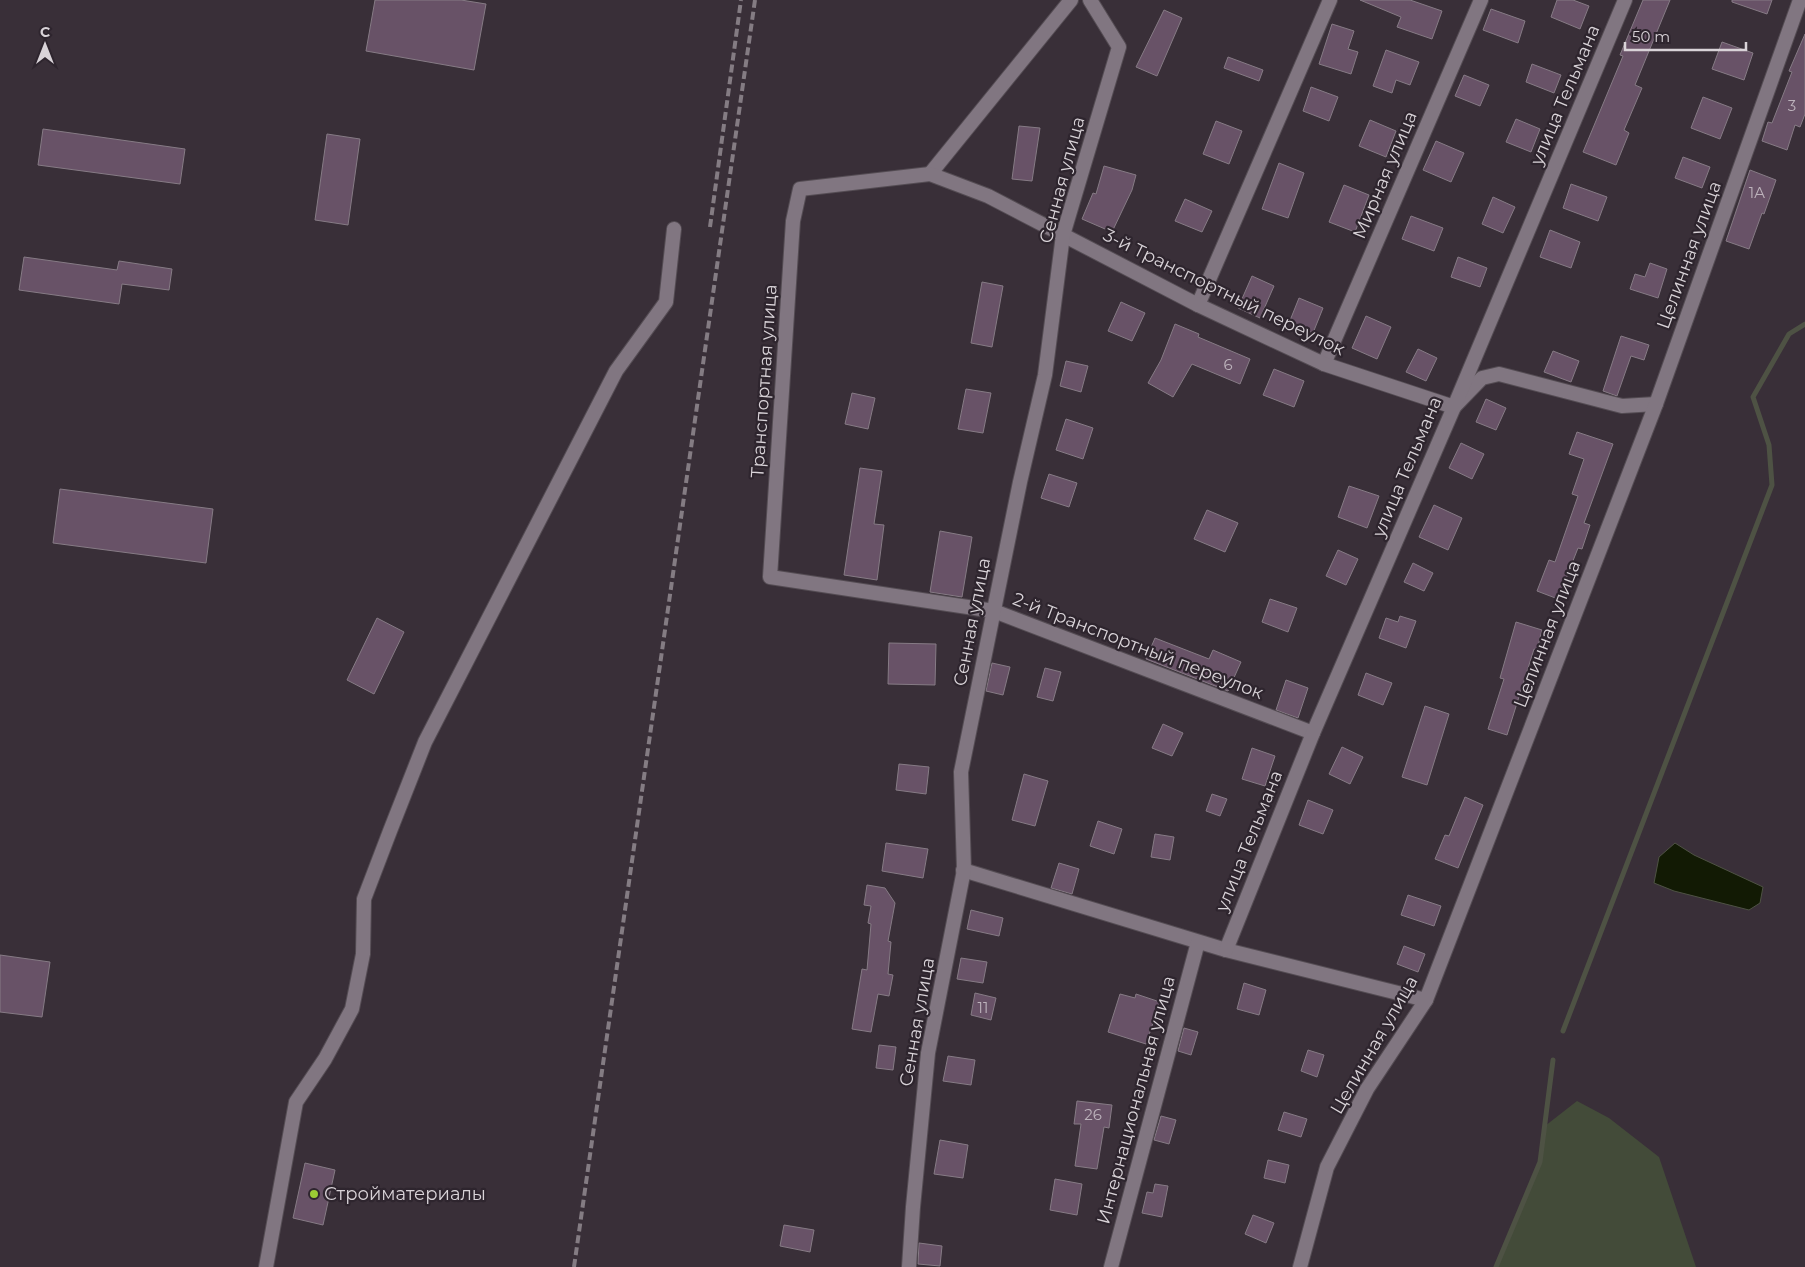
<svg xmlns="http://www.w3.org/2000/svg" width="1805" height="1267" font-family="Montserrat,sans-serif">
<style>
.green{fill:#434b39}
.water{fill:#121a04;stroke:#4e5244}
.lines{fill:none;stroke-linecap:round;stroke-linejoin:round}
.stream{stroke:#4e5244;stroke-width:5}
.building{fill:#685267;stroke:#867b85}
.street-casing{stroke:#544c53;stroke-width:16}
.street{stroke:#817681;stroke-width:14}
.rail{stroke:#847c83;stroke-width:4;stroke-dasharray:8 4;stroke-linecap:butt}
.poi-dot{fill:#9bcb34;stroke:#2e252e;stroke-width:2}
.labels{text-anchor:middle;dominant-baseline:central;stroke-width:4.5;stroke-linejoin:round;paint-order:stroke}
.number-label{font-size:15px;fill:#bdb3bc}
.street-label{font-size:18px;fill:#d9d3d8;stroke:#2e252e}
.poi-label{font-size:18px;fill:#d9d3d8;stroke:#2e252e;text-anchor:start}
</style>
<rect width="100%" height="100%" fill="#392f38"/>
<polygon class="green" points="1577,1101 1609,1118 1659,1157 1696,1267 1496,1267 1540,1162 1545,1126"/>
<polygon class="water" points="1675,843 1694,855 1763,887 1760,903 1749,910 1674,891 1654,883 1659,857"/>
<g class="lines">
<g class="stream">
<polyline points="1563,1031 1772,485 1769,445 1753,397 1789,334 1805,324"/>
<polyline points="1496,1267 1540,1162 1553,1060"/>
</g>
</g>
<g class="building">
<polygon points="375,0 461,0 486,4 474,70 366,51"/>
<polygon points="1360,0 1410,0 1442,11 1432,39 1397,27 1401,17"/>
<polygon points="1557,0 1573,0 1589,6 1580,29 1551,17"/>
<polygon points="1643,0 1670,0 1635,85 1642,88 1624,130 1629,133 1616,165 1583,152 1623,56 1620,55"/>
<polygon points="1732,0 1772,0 1767,14 1732,2"/>
<polygon points="1491,9 1525,21 1518,43 1483,30"/>
<polygon points="1164,10 1182,18 1157,76 1136,67"/>
<polygon points="1332,24 1354,31 1348,49 1358,52 1351,74 1319,64"/>
<polygon points="1805,34 1805,114 1800,127 1795,125 1787,150 1762,141 1768,122 1772,123 1792,72 1789,71"/>
<polygon points="1722,42 1753,53 1744,80 1712,69"/>
<polygon points="1386,50 1419,62 1410,85 1396,80 1392,93 1373,86"/>
<polygon points="1228,57 1263,70 1259,81 1224,68"/>
<polygon points="1532,64 1561,75 1554,93 1526,82"/>
<polygon points="1464,75 1489,85 1480,106 1455,96"/>
<polygon points="1311,87 1338,97 1329,121 1303,111"/>
<polygon points="1703,97 1732,108 1720,139 1691,128"/>
<polygon points="1516,119 1540,129 1531,152 1506,142"/>
<polygon points="1370,120 1396,131 1386,157 1359,146"/>
<polygon points="1216,121 1242,131 1229,164 1203,154"/>
<polygon points="1019,126 1040,128 1032,181 1012,179"/>
<polygon points="43,129 185,149 180,184 38,165"/>
<polygon points="327,134 360,139 348,225 315,220"/>
<polygon points="1436,141 1464,153 1451,182 1423,170"/>
<polygon points="1683,157 1710,167 1702,188 1675,178"/>
<polygon points="1279,163 1304,173 1288,218 1262,209"/>
<polygon points="1104,166 1136,175 1132,190 1112,232 1082,219 1093,193 1096,194"/>
<polygon points="1750,170 1776,180 1764,214 1762,213 1749,249 1726,241"/>
<polygon points="1571,184 1607,197 1598,221 1563,208"/>
<polygon points="1344,185 1369,195 1355,232 1329,222"/>
<polygon points="1493,197 1515,207 1503,233 1482,224"/>
<polygon points="1185,199 1212,211 1202,232 1175,221"/>
<polygon points="1411,216 1443,228 1434,251 1402,239"/>
<polygon points="1550,230 1580,242 1571,268 1540,257"/>
<polygon points="24,257 117,270 119,261 172,269 169,290 122,284 119,304 19,290"/>
<polygon points="1458,257 1487,268 1480,287 1451,277"/>
<polygon points="1650,263 1667,269 1658,298 1630,289 1635,274 1645,277"/>
<polygon points="1252,276 1274,286 1260,318 1238,308"/>
<polygon points="982,282 1003,286 992,347 971,343"/>
<polygon points="1299,298 1323,308 1313,333 1289,323"/>
<polygon points="1121,302 1145,313 1132,341 1108,331"/>
<polygon points="1366,316 1391,327 1377,359 1352,348"/>
<polygon points="1175,324 1199,334 1198,337 1250,359 1240,384 1192,364 1173,397 1148,383 1161,360"/>
<polygon points="1621,336 1649,345 1644,360 1631,356 1617,396 1603,391"/>
<polygon points="1418,349 1437,358 1426,381 1406,372"/>
<polygon points="1553,351 1579,361 1571,382 1544,372"/>
<polygon points="1066,361 1088,366 1081,392 1060,386"/>
<polygon points="1274,369 1304,381 1294,407 1263,395"/>
<polygon points="966,389 991,393 983,433 958,429"/>
<polygon points="852,393 875,398 868,429 845,424"/>
<polygon points="1486,399 1506,408 1496,430 1476,422"/>
<polygon points="1066,419 1093,428 1083,459 1056,450"/>
<polygon points="1577,432 1613,444 1584,523 1590,525 1582,549 1578,548 1558,599 1537,591 1549,560 1555,562 1578,496 1572,494 1584,459 1569,454"/>
<polygon points="1461,443 1484,454 1472,479 1449,468"/>
<polygon points="860,468 882,471 874,524 884,525 877,580 844,575"/>
<polygon points="1049,474 1077,483 1069,507 1041,498"/>
<polygon points="1349,486 1379,496 1367,528 1338,517"/>
<polygon points="60,489 213,509 206,563 53,543"/>
<polygon points="1434,505 1462,518 1448,550 1419,537"/>
<polygon points="1207,510 1238,523 1225,552 1194,539"/>
<polygon points="940,531 972,537 962,597 930,592"/>
<polygon points="1338,550 1358,559 1346,585 1326,576"/>
<polygon points="1413,563 1433,573 1424,591 1404,582"/>
<polygon points="1270,599 1297,608 1288,632 1262,622"/>
<polygon points="1400,616 1416,621 1406,648 1379,638 1386,618 1398,622"/>
<polygon points="377,618 404,632 374,694 347,680"/>
<polygon points="1516,622 1542,630 1537,650 1534,649 1507,735 1488,729 1504,679 1500,678"/>
<polygon points="1155,638 1209,659 1213,650 1241,662 1228,691 1146,659"/>
<polygon points="889,643 936,644 935,685 888,684"/>
<polygon points="992,663 1010,667 1003,695 986,691"/>
<polygon points="1045,668 1061,672 1053,701 1037,697"/>
<polygon points="1366,673 1392,683 1383,705 1358,695"/>
<polygon points="1286,680 1308,688 1298,718 1276,710"/>
<polygon points="1425,706 1449,714 1427,785 1402,777"/>
<polygon points="1163,724 1183,733 1172,756 1152,748"/>
<polygon points="1342,747 1363,757 1350,784 1329,774"/>
<polygon points="1252,748 1275,756 1265,786 1242,779"/>
<polygon points="899,764 929,767 926,794 896,790"/>
<polygon points="1024,774 1048,781 1035,826 1012,820"/>
<polygon points="1212,794 1227,799 1220,816 1206,811"/>
<polygon points="1465,797 1483,805 1458,868 1435,859 1445,835 1449,836"/>
<polygon points="1308,800 1333,810 1323,834 1299,825"/>
<polygon points="1098,821 1122,829 1114,854 1090,846"/>
<polygon points="1155,834 1174,837 1170,860 1151,857"/>
<polygon points="886,843 928,849 923,878 882,871"/>
<polygon points="1059,863 1079,869 1072,894 1051,888"/>
<polygon points="867,885 885,888 895,903 888,941 891,942 888,974 893,975 889,996 878,994 871,1032 852,1029 862,969 867,970 871,924 868,923 871,906 864,905"/>
<polygon points="1408,895 1441,906 1434,926 1401,915"/>
<polygon points="971,910 1003,918 999,936 967,929"/>
<polygon points="1404,946 1425,954 1418,972 1397,964"/>
<polygon points="0,955 50,962 42,1017 0,1012"/>
<polygon points="961,958 987,962 983,983 957,979"/>
<polygon points="1244,983 1266,990 1259,1015 1237,1009"/>
<polygon points="975,993 996,998 991,1020 971,1015"/>
<polygon points="1120,994 1135,998 1136,994 1160,1002 1146,1044 1108,1032"/>
<polygon points="1184,1028 1198,1032 1191,1055 1178,1051"/>
<polygon points="879,1045 896,1047 893,1070 876,1068"/>
<polygon points="1308,1050 1324,1055 1317,1077 1301,1071"/>
<polygon points="948,1056 975,1060 971,1085 943,1081"/>
<polygon points="1077,1101 1112,1105 1109,1128 1104,1127 1097,1169 1075,1166 1081,1124 1074,1124"/>
<polygon points="1284,1112 1307,1119 1301,1137 1278,1130"/>
<polygon points="1161,1116 1176,1120 1169,1144 1154,1140"/>
<polygon points="940,1140 968,1145 963,1178 934,1174"/>
<polygon points="1268,1160 1289,1165 1285,1183 1264,1178"/>
<polygon points="305,1163 335,1170 323,1225 293,1218"/>
<polygon points="1055,1179 1082,1184 1077,1215 1050,1210"/>
<polygon points="1155,1184 1168,1186 1162,1217 1142,1213 1147,1192 1153,1193"/>
<polygon points="1253,1215 1274,1223 1266,1243 1245,1234"/>
<polygon points="784,1225 814,1230 810,1252 780,1246"/>
<polygon points="919,1243 942,1246 940,1266 918,1264"/>
</g>
<g class="lines">
<defs>
<g id="street">
<polyline points="930,174 1071,0"/>
<polyline points="1198,305 1330,0"/>
<polyline points="1324,364 1481,0"/>
<polyline points="1313,733 994,611 770,577 793,221 800,189 930,174 988,196 1198,305 1324,364 1454,407 1482,378 1499,374 1622,406 1656,404"/>
<polyline points="963,870 1226,950 1426,1000"/>
<polyline points="1226,950 1313,733 1454,407 1625,0"/>
<polyline points="266,1267 296,1102 325,1059 352,1009 363,954 364,899 390,831 425,742 616,371 666,302 674,229"/>
<polyline points="909,1267 913,1207 928,1053 964,870 961,772 1020,482 1045,375 1063,235 1119,47 1090,0"/>
<polyline points="1111,1267 1198,942"/>
<polyline points="1300,1267 1327,1167 1367,1089 1426,1000 1656,404 1800,0"/>
</g>
</defs>
<use href="#street" class="street-casing"/>
<use href="#street" class="street"/>
<g class="rail">
<polyline points="710,227 741,0"/>
<polyline points="574,1267 755,0"/>
</g>
</g>
<circle class="poi-dot" cx="314" cy="1194" r="5"/>
<g class="labels">
<g class="number-label">
<text x="1792" y="105">3</text>
<text x="1757" y="192">1А</text>
<text x="1228" y="364">6</text>
<text x="983" y="1007">11</text>
<text x="1093" y="1114">26</text>
</g>
<g class="street-label">
<text transform="translate(1565 95) rotate(-67)">улица Тельмана</text>
<text transform="translate(1385 175) rotate(-67)">Мирная улица</text>
<text transform="translate(1062 180) rotate(-75)">Сенная улица</text>
<text transform="translate(1689 255) rotate(-70)">Целинная улица</text>
<text transform="translate(1224 292) rotate(26)">3-й Транспортный переулок</text>
<text transform="translate(764 381) rotate(-86)">Транспортная улица</text>
<text transform="translate(1407 467) rotate(-67)">улица Тельмана</text>
<text transform="translate(972 622) rotate(-79)">Сенная улица</text>
<text transform="translate(1547 634) rotate(-69)">Целинная улица</text>
<text transform="translate(1138 646) rotate(21)">2-й Транспортный переулок</text>
<text transform="translate(1249 841) rotate(-68)">улица Тельмана</text>
<text transform="translate(917 1022) rotate(-80)">Сенная улица</text>
<text transform="translate(1374 1045) rotate(-60)">Целинная улица</text>
<text transform="translate(1136 1100) rotate(-75)">Интернациональная улица</text>
</g>
<g class="poi-label">
<text x="324" y="1194">Стройматериалы</text>
</g>
</g>
<g transform="translate(45 45)" stroke="#2e252e" stroke-width="4" paint-order="stroke">
<path d="M0-4L9 19L0 12L-9 19Z" fill="#d9d3d8"/>
<text y="-8" font-size="14" font-weight="bold" text-anchor="middle" fill="#d9d3d8">С</text>
</g>
<path d="M1625 42v8h121v-8" fill="none" stroke="#d9d3d8" stroke-width="2.5"/>
<text x="1632" y="42" font-size="15" fill="#d9d3d8" stroke="#2e252e" stroke-width="4" paint-order="stroke">50 m</text>
</svg>
